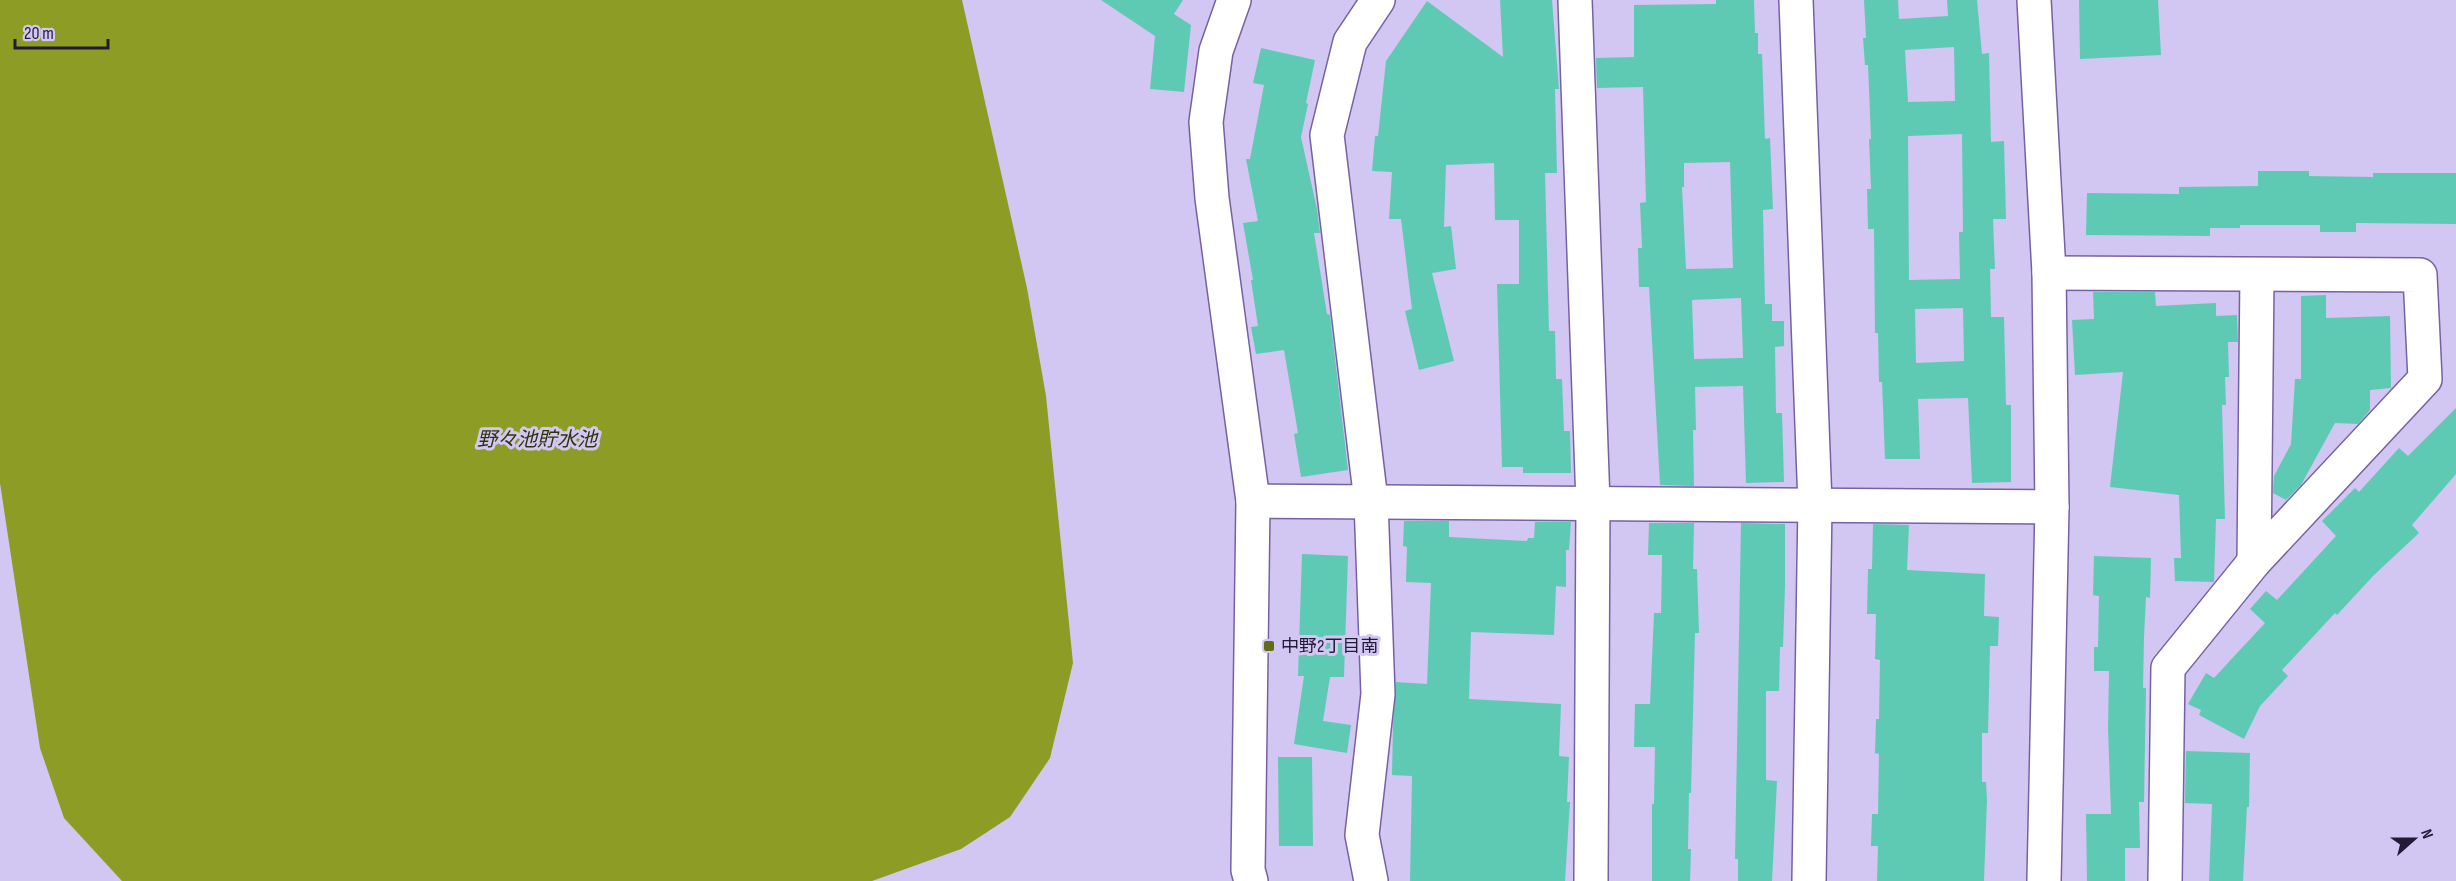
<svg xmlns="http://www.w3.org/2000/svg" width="2456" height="881" font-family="'Sofia Sans Condensed','Noto Sans JP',sans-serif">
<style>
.water{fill:#8c9c25}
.building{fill:#5fcab3;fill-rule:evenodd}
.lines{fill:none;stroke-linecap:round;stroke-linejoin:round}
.street-casing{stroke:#7761a5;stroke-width:36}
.secondary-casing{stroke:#7761a5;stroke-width:36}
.street{stroke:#fff;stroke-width:33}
.secondary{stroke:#fff;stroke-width:33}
.poi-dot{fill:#616c15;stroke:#d2c6f3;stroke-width:2}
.labels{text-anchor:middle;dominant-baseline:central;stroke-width:6;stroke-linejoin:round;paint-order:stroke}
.poi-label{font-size:18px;fill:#231a36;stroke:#d2c6f3;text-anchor:start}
.water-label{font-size:20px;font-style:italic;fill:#2e3504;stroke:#d2c6f3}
</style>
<rect width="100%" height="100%" fill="#d2c6f3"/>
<polygon class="water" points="0,0 962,0 1027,288 1046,396 1073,663 1050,758 1010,817 961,849 872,881 122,881 64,818 40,748 0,483"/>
<g class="building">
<polygon points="1101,0 1183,0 1174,14 1191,25 1184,92 1150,89 1155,36"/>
<polygon points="1500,0 1552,0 1559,89 1555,89 1557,173 1545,173 1549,331 1555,331 1556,379 1562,379 1564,431 1570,431 1571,473 1523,473 1523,467 1502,467 1497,284 1519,284 1519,220 1495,220 1494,163 1446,165 1444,227 1451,226 1456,269 1432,273 1454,361 1419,370 1405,311 1412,309 1401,219 1389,219 1392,172 1372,171 1375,136 1378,136 1386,61 1427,1 1503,57"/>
<path d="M1716,0h38l1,33h3v21h4l3,85 5,-1 3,71 -10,1 2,94h7v17h12v25l-9,1 1,66h6l2,69 -38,1 -3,-97 -48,1 1,43h-3l1,56 -34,-1 -11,-198h-10l-1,-39h4l-2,-45 6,-1 -3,-115 -46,1 -1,-30 38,-1v-52l82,-1zM1730,162l3,106 -47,1 -4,-82h2v-24zM1741,298l2,60 -49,1 -2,-59z"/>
<path d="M1864,0h34l1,19 49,-3 -1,-16h30l5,54 7,-1 2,89 13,-1 2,78h-13l2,50h-5l1,48h13l2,88h5v77l-39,1 -4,-85 -50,1 2,60h-35l-3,-77h-3l-1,-49h-3l-1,-104h-6l-1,-40h4l-2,-50h2l-3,-74h-3l-2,-27h3zM1954,47l1,54 -47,1 -3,-52zM1962,134l1,98h-4l1,47 -51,1 -1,-144zM1963,308l1,53 -48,2 -1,-54z"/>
<polygon points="2079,0 2158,0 2161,55 2080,59"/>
<polygon points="1261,48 1315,60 1306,103 1308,104 1301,137 1317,209 1320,233 1314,233 1327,314 1330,315 1348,470 1301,477 1294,434 1298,433 1284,350 1256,354 1251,327 1258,326 1251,280 1253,280 1243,223 1258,221 1246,159 1250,159 1264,85 1253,83"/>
<polygon points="2258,171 2309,171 2309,176 2373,177 2373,173 2456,173 2456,224 2356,223 2356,232 2320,232 2320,225 2240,225 2240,228 2210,228 2210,236 2086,235 2087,193 2179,194 2179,187 2258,186"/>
<polygon points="2093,292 2155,292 2156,306 2216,303 2216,316 2237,315 2238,342 2228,342 2229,377 2225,377 2226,405 2222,405 2225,519 2216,519 2214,582 2175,581 2174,558 2181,558 2179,495 2110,487 2123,372 2075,375 2072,320 2094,319"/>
<polygon points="2326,295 2326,318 2390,316 2391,388 2370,390 2370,410 2358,424 2335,423 2301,485 2286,500 2273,493 2274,476 2291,444 2295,379 2301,379 2301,296"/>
<polygon points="2456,408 2456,474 2412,525 2419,533 2373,576 2337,615 2335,613 2282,670 2288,676 2260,706 2244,739 2199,715 2201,710 2188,704 2206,673 2214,678 2265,623 2250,609 2266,591 2277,600 2336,536 2322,521 2355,488 2359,492 2399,448 2408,456"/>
<polygon points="1404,521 1449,521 1449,537 1527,541 1528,538 1534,538 1535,522 1571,522 1569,550 1566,550 1566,587 1556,586 1554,635 1471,632 1469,699 1561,704 1559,756 1569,757 1567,802 1570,802 1565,881 1410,881 1412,776 1392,775 1393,725 1396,682 1427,684 1431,583 1406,582 1407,547 1403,546"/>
<polygon points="1649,523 1694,523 1693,569 1697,569 1699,633 1695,633 1691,793 1689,793 1688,849 1691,849 1690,881 1652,881 1652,804 1654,804 1655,747 1634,747 1635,704 1650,704 1654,613 1661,613 1662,555 1648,555"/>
<polygon points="1741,523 1785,524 1785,586 1783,647 1780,647 1779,691 1766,691 1766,780 1777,781 1772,881 1738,881 1738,859 1735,859"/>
<polygon points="1873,524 1909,525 1907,570 1985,574 1984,616 1999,617 1998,646 1990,646 1988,733 1982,733 1982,782 1986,782 1987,800 1984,881 1877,881 1878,846 1871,846 1872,814 1878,814 1879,754 1875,753 1876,719 1879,719 1880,660 1875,659 1876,614 1867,614 1868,569 1872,569"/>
<polygon points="1302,554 1348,556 1344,677 1330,677 1323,721 1351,725 1347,753 1294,744 1304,676 1298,676"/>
<polygon points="2094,556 2151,558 2150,598 2146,597 2144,637 2143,688 2146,688 2144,802 2139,802 2140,848 2125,848 2125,881 2087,881 2086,814 2111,814 2108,728 2109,671 2094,671 2094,647 2098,647 2099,596 2093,595"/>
<polygon points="2186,751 2250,753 2249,807 2247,807 2243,881 2209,881 2212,804 2185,803"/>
<polygon points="1278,757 1312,757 1313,846 1279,846"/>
</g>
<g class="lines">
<defs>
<g id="street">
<polyline points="1575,0 1593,503 1591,881"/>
<polyline points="1796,0 1815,504 1809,881"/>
<polyline points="2049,273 2420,275 2425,379 2254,562 2168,668 2165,881"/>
<polyline points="1253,501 2052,507"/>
<polyline points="2254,562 2257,275"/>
<polyline points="1371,881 1362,835 1378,694 1371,501 1327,135 1350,42 1378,0"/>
</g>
<g id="secondary">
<polyline points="1234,0 1216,51 1206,122 1212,198 1253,501 1248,870 1251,881"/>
<polyline points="2034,0 2049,273 2052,507 2044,881"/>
</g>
</defs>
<use href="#street" class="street-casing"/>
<use href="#secondary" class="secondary-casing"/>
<use href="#street" class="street"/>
<use href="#secondary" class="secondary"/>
</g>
<rect class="poi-dot" x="1263" y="640" width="12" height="12" rx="3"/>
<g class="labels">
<g class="poi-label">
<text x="1281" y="646">中野2丁目南</text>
</g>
<g class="water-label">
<text x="537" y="440">野々池貯水池</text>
</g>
</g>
<g transform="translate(2414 839) rotate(69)" stroke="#d2c6f3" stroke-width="4.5" paint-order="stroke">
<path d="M0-4.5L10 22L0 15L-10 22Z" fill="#231a36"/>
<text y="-9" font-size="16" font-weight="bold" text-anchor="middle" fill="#231a36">N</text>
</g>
<path d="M15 39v9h93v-9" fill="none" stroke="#231a36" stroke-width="3"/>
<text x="24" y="39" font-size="18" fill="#231a36" stroke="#d2c6f3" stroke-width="4.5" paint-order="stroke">20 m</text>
</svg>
